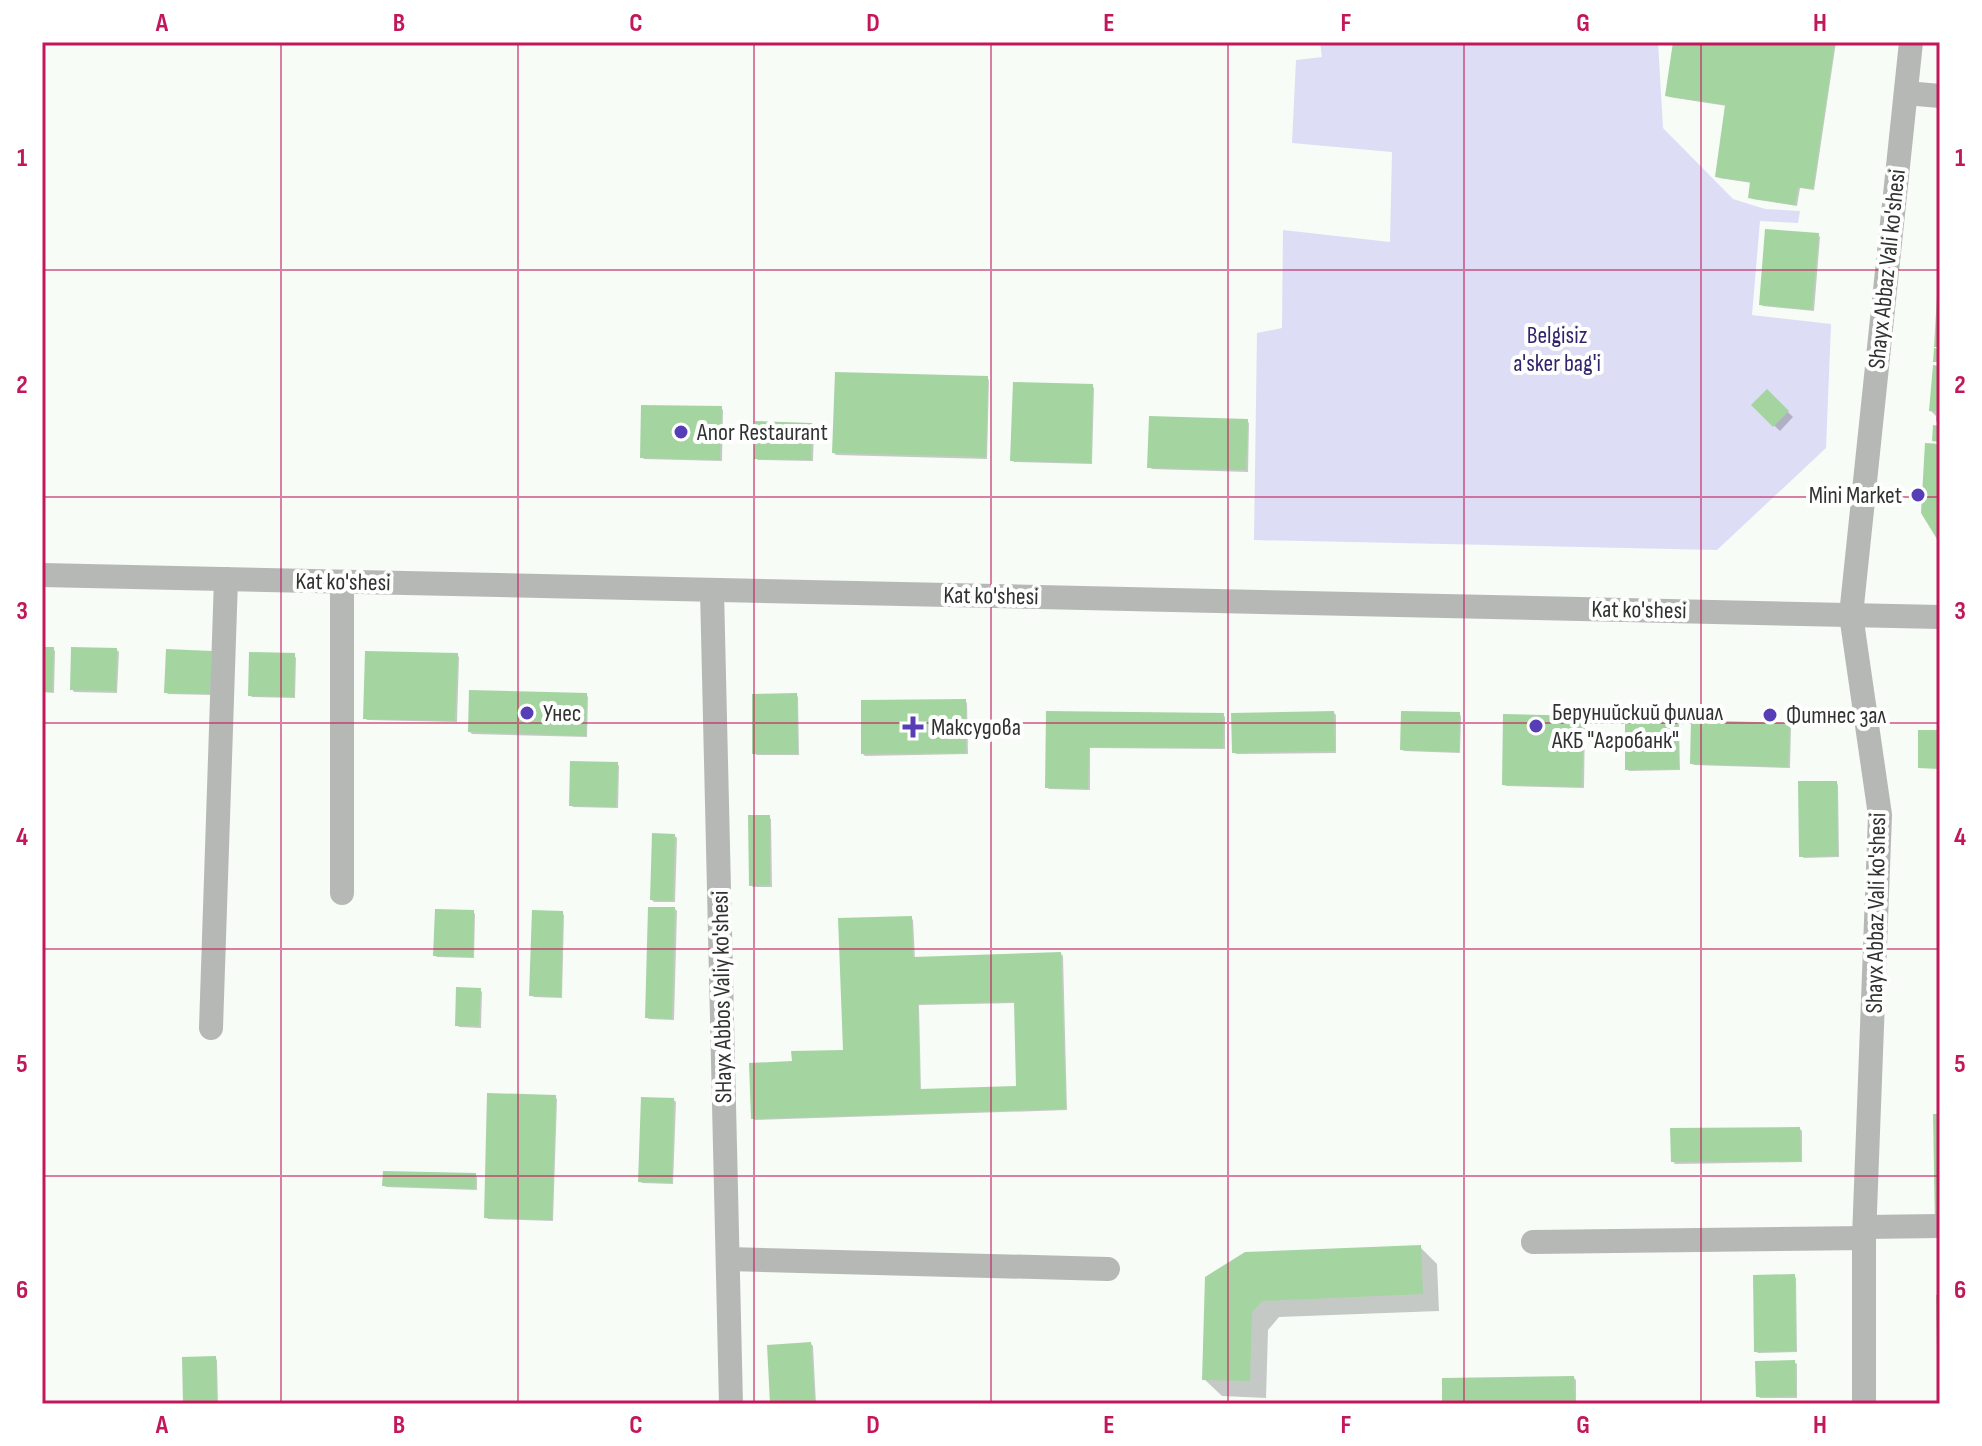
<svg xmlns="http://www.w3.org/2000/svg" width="1982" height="1446" font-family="'Sofia Sans Condensed',sans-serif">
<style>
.green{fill:#ddddf5}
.shadow{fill:#0003;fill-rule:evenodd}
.building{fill:#a4d5a1;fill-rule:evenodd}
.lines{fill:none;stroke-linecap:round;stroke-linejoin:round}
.minor{stroke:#b6b8b6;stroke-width:24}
.grid{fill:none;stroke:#c2185b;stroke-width:2;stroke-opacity:0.55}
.poi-dot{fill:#573eb6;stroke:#fff;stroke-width:3}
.labels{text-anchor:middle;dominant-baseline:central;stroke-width:8;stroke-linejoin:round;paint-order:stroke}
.street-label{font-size:24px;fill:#313331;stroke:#fff}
.park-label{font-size:24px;fill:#32246c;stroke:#fff}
.poi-label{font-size:24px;fill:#313331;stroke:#fff;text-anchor:start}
.neatline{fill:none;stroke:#c2185b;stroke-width:3}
.grid-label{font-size:26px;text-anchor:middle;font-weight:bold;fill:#c2185b}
</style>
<rect width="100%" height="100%" fill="#f7fcf7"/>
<polygon class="green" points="1320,42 1658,42 1663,128 1733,199 1765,209 1800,211 1798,223 1760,221 1752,315 1831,324 1826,448 1717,550 1254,540 1257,333 1282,328 1283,230 1390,242 1392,152 1292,143 1296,60 1322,57"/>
<g class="shadow">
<polygon points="1675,42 1836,42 1814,190 1800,188 1797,206 1752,199 1750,197 1752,183 1719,178 1717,176 1727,106 1669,97 1667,95"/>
<polygon points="1818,235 1820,237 1814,311 1763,306 1761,304"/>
<polygon points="1940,368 1940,424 1936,421 1936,416 1931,411"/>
<polygon points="987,378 989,380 987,459 836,455 834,453"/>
<polygon points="1092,386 1094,388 1092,464 1014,462 1012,460"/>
<polygon points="1767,392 1793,417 1780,431 1753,405"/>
<polygon points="721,408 723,410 722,461 644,459 642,457"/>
<polygon points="1247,421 1249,423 1248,472 1152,469 1150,467"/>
<polygon points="812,425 814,427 813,461 758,460 756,458"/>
<polygon points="42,649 53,649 55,651 54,693 42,692"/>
<polygon points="117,650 119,652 117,693 74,692 72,689"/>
<polygon points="211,652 212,695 168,694 166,692"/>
<polygon points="294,655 296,658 295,698 252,697 250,695"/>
<polygon points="457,655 459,657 457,722 367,720 365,718"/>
<polygon points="586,695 588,697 587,737 472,734 470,732"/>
<polygon points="796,695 798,697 799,755 757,755 754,753"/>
<polygon points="965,701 967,703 968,754 865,756 863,754"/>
<polygon points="1048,713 1223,715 1225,717 1225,749 1090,748 1090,790 1049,789 1047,787"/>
<polygon points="1334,713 1336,715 1336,753 1236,754 1234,752"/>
<polygon points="1459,714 1461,716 1460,753 1404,751 1402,749"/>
<polygon points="1583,718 1585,720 1584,788 1506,786 1504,784"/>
<polygon points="1677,721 1679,723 1680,770 1629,771 1627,769"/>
<polygon points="1789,725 1791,727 1790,768 1694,765 1692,763"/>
<polygon points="617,764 619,766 618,808 573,807 571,805"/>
<polygon points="1836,783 1838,785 1839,857 1804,858 1801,856"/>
<polygon points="769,817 771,819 772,887 753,887 751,885"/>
<polygon points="675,836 677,838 675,902 654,902 652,900"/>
<polygon points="675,909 677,911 674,1020 649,1019 647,1017"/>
<polygon points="473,912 475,914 474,958 437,957 435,955"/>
<polygon points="562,913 564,915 562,998 534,997 531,995"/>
<path d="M911,918l2,2 2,39 146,-5 2,2 4,154 -312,10 -2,-2 41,-55 51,-11zM1016,1003l2,85 -97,3 -2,-86z"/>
<polygon points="480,990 482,992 481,1028 459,1027 457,1025"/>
<polygon points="555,1097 557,1099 553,1221 488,1219 486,1217"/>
<polygon points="674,1100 676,1102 673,1184 642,1183 640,1181"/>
<polygon points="1800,1129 1802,1131 1802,1162 1675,1164 1673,1161"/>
<polygon points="475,1175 477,1177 477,1190 386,1187 384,1185"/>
<polygon points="1420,1247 1437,1264 1439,1311 1279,1317 1268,1330 1266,1398 1222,1396 1204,1379 1207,1278"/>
<polygon points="1794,1276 1796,1278 1797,1352 1758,1353 1756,1351"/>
<polygon points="811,1344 813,1346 816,1404 772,1404"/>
<polygon points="215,1358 217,1360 218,1404 185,1404"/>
<polygon points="1794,1362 1797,1364 1797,1398 1760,1398 1758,1396"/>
<polygon points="1574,1378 1576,1380 1576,1404 1444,1403"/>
</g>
<g class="building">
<polygon points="1673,42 1835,42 1813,189 1798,187 1795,205 1748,198 1750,182 1715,177 1725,105 1665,96"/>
<polygon points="1765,229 1819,233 1812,310 1759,305"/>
<polygon points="1938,279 1940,279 1940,347 1934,347"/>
<polygon points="1934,348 1940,349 1940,362 1933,362"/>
<polygon points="1933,365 1940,366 1940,412 1929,411"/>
<polygon points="835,372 988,376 986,457 832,453"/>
<polygon points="1013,382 1093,384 1091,463 1010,461"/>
<polygon points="1767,389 1789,411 1773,427 1751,405"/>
<polygon points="641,405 722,406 720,460 640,458"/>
<polygon points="1149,416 1248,419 1246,470 1147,468"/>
<polygon points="755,421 812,423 811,460 754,459"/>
<polygon points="1933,425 1940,426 1940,442 1932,441"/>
<polygon points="1925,443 1940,444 1940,544 1921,513"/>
<polygon points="42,647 54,647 52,692 42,691"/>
<polygon points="71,647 117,648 116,691 70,690"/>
<polygon points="166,649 212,651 210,694 164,693"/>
<polygon points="365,651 458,653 455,721 363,719"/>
<polygon points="249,652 295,653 294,697 248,696"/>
<polygon points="469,690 587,693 586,736 468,732"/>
<polygon points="797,693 798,754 752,754 752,694"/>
<polygon points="966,699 966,753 861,754 861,700"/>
<polygon points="1046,711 1224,713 1223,748 1089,747 1088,789 1045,788"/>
<polygon points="1334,711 1335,751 1232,753 1231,713"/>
<polygon points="1401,711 1460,712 1459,752 1400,750"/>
<polygon points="1503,714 1584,716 1582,787 1502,785"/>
<polygon points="1625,719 1678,719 1679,769 1625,770"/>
<polygon points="1691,720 1790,723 1788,767 1690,764"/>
<polygon points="1918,730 1940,730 1940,769 1918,768"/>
<polygon points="570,761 618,762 616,807 569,806"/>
<polygon points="1798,781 1837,781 1838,856 1799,857"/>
<polygon points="748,815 770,815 770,885 749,886"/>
<polygon points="652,833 675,834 673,901 650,900"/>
<polygon points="648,907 675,907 672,1019 645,1018"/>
<polygon points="435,909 474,910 473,957 433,956"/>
<polygon points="532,910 563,911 561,997 529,996"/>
<path d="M912,916l1,41 148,-5 5,157 -315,10 -2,-56 43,-2 -1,-10 52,-1 -5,-132zM1014,1002l2,84 -96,3 -2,-85z"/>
<polygon points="456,987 481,988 479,1026 455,1026"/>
<polygon points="487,1093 556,1095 552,1220 484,1218"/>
<polygon points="641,1097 674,1098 672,1183 638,1182"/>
<polygon points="1933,1114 1940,1114 1940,1227 1935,1227"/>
<polygon points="1800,1127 1801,1161 1671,1162 1670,1128"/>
<polygon points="383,1171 476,1173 475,1189 382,1186"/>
<polygon points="1421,1245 1423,1294 1262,1301 1252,1312 1250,1381 1202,1380 1205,1277 1245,1252"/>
<polygon points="1795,1274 1796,1351 1754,1352 1753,1275"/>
<polygon points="1936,1295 1940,1295 1940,1351 1937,1351"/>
<polygon points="811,1342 815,1404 770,1404 767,1345"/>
<polygon points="216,1356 217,1404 183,1404 182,1357"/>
<polygon points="1795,1360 1796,1396 1756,1397 1755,1361"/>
<polygon points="1574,1376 1575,1402 1442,1404 1442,1378"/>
</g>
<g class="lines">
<g class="minor">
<polyline points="1906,93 1940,96"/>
<polyline points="42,575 1940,617"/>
<polyline points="342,582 342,893"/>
<polyline points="712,590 731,1404"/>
<polyline points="211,1028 226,579"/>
<polyline points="1865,1227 1940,1226"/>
<polyline points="1533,1242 1864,1238"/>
<polyline points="728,1259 1108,1269"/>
<polyline points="1864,1404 1864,1238 1880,815 1851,615 1911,42"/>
</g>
</g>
<path class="grid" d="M281,42v1362M518,42v1362M754,42v1362M991,42v1362M1228,42v1362M1464,42v1362M1701,42v1362M42,270h1898M42,497h1898M42,723h1898M42,949h1898M42,1176h1898"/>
<g class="poi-dot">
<circle cx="681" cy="432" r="8"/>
<circle cx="1918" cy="495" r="8"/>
<circle cx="527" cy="713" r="8"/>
<circle cx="1770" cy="715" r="8"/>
<circle cx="1536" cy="726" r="8"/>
<path d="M909 715h8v8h8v8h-8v8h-8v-8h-8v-8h8z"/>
</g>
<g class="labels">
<g class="street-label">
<text transform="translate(1887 269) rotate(-84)">Shayx Abbaz Vali ko'shesi</text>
<text transform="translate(343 582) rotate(1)">Kat ko'shesi</text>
<text transform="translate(991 596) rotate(1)">Kat ko'shesi</text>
<text transform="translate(1639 610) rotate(1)">Kat ko'shesi</text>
<text transform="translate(1876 913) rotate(-89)">Shayx Abbaz Vali ko'shesi</text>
<text transform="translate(722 997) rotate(-91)">SHayx Abbos Valiy ko'shesi</text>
</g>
<g class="park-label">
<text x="1557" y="335">Belgisiz<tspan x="1557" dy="28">a'sker bag'i</tspan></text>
</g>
<g class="poi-label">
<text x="697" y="432">Anor Restaurant</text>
<text x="1902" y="495" text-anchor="end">Mini Market</text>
<text x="1552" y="712">Берунийский филиал<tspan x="1552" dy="28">АКБ "Агробанк"</tspan></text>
<text x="543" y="713">Унес</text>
<text x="1786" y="715">Фитнес зал</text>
<text x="931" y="727">Максудова</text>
</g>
</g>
<rect width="1982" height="1446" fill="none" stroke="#ffffff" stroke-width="88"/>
<rect x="44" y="44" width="1894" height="1358" class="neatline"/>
<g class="grid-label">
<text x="162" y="31">A</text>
<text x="399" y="31">B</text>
<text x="636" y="31">C</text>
<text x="873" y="31">D</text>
<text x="1109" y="31">E</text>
<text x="1346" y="31">F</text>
<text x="1583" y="31">G</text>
<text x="1820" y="31">H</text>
<text x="22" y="166">1</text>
<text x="1960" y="166">1</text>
<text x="22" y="393">2</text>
<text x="1960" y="393">2</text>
<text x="22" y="619">3</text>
<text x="1960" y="619">3</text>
<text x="22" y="845">4</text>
<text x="1960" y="845">4</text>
<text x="22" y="1072">5</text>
<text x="1960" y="1072">5</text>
<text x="22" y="1298">6</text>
<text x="1960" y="1298">6</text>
<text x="162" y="1433">A</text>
<text x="399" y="1433">B</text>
<text x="636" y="1433">C</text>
<text x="873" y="1433">D</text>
<text x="1109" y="1433">E</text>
<text x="1346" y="1433">F</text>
<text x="1583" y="1433">G</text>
<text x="1820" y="1433">H</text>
</g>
</svg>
